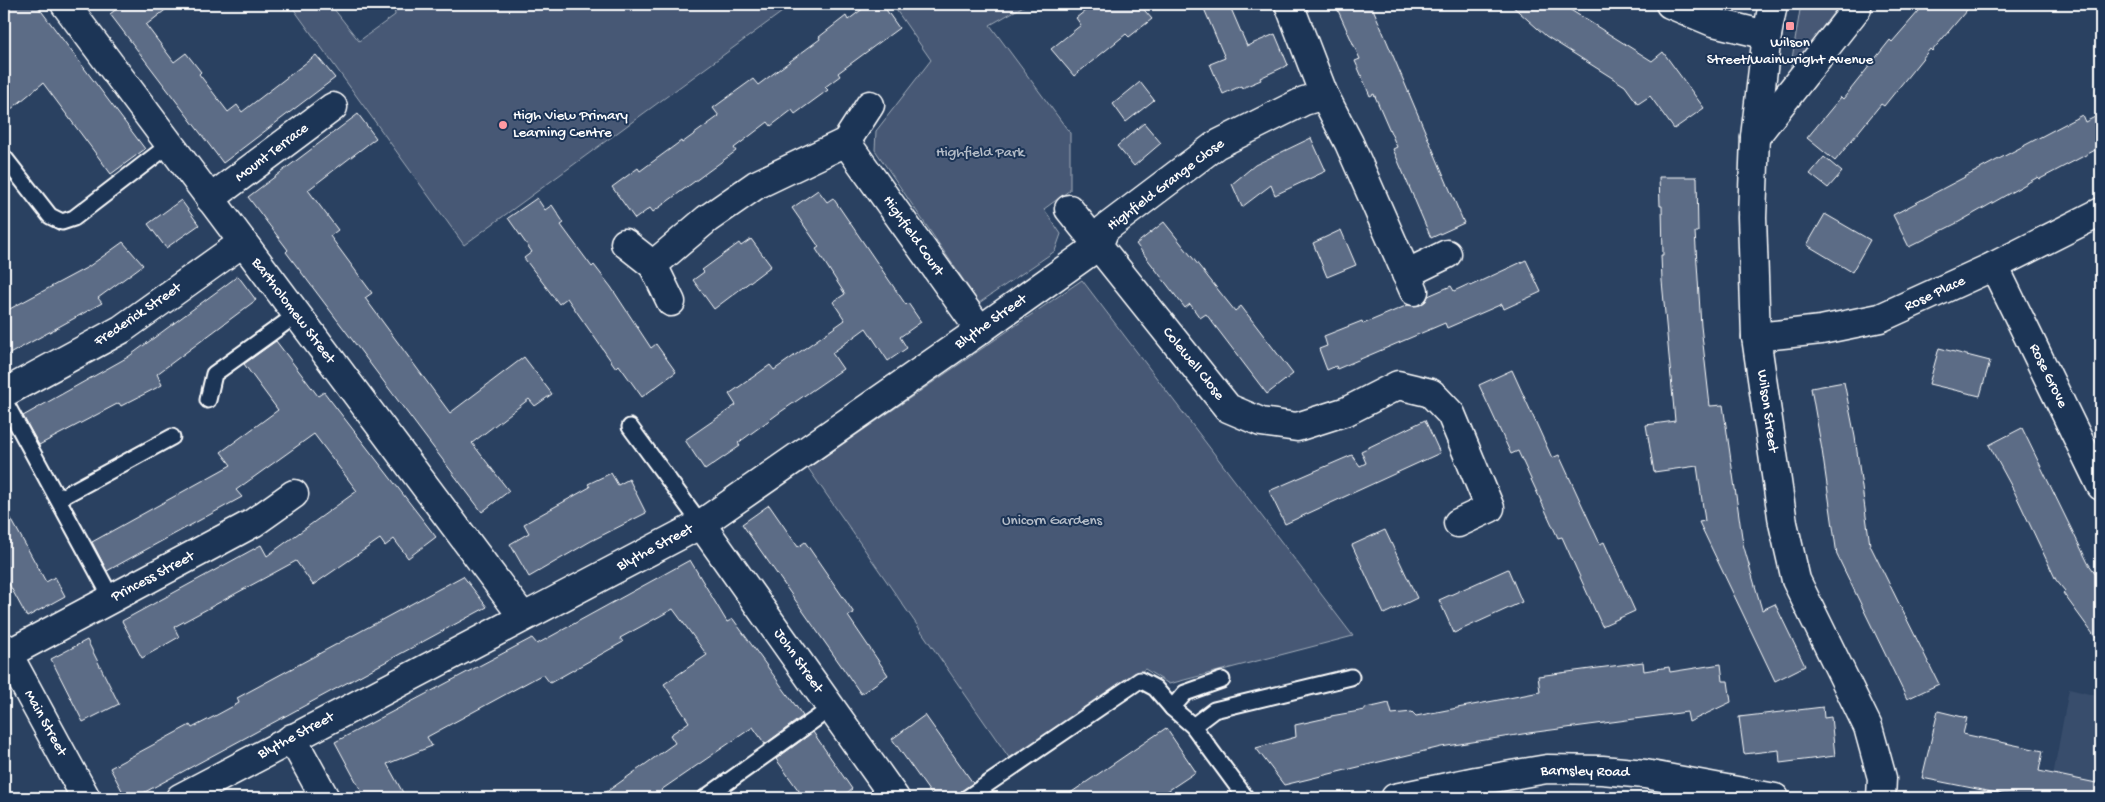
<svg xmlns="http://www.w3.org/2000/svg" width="2105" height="802" font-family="'Gochi Hand',sans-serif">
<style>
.built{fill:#394e6c}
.green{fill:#465975;stroke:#a2acba}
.building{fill:#5b6c86;stroke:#fff}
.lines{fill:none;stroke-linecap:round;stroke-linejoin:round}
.lane-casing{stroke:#fff;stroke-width:19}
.street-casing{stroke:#fff;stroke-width:31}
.secondary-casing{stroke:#fff;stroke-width:31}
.lane{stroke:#1d3557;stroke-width:15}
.street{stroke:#1d3557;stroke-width:28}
.secondary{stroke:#1d3557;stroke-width:28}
.poi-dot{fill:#ff9aa2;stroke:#1d3557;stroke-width:2}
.labels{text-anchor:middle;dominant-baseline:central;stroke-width:4;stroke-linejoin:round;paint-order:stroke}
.poi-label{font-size:15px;fill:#fff;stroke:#1d3557}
.street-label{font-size:15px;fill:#fff;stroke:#1d3557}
.park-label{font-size:15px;fill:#b5bdc8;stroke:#1d3557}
</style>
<rect width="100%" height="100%" fill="#2a4161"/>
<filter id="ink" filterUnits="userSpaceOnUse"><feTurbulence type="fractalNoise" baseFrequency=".02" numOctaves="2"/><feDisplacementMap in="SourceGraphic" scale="10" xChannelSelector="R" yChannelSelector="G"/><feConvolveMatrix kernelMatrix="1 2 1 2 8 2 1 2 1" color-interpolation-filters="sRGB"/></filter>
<g filter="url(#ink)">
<polygon class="built" points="2069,689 2101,697 2101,798 2049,798"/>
<g class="green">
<polygon points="290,4 330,4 359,41 395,15 394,8 400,4 793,4 464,245"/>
<polygon points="892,4 1027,4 990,25 1070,133 1070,190 1044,209 1061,234 1055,251 979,303 875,150 876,131 931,60"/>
<polygon points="1801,4 1840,4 1790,71"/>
<polygon points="1082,280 1353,636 1169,684 1145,669 1010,759 808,468"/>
</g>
<g class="building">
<polygon points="4,4 36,4 145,149 111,174 43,83 4,115"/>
<polygon points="123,4 173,4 146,25 174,62 186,53 201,72 199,74 228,112 237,105 242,112 316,55 335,78 223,163 110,14"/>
<polygon points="869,4 882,4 899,28 838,73 840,76 825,87 828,90 795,114 792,110 771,126 768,122 734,148 736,151 653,212 650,208 635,219 612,187 638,168 640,171 681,141 682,143 719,116 713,108 753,79 758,85 820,39 819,37 846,16 848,20"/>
<polygon points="1094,4 1139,4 1152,19 1129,37 1126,34 1074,76 1051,49 1081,25 1076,18"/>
<polygon points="1202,4 1229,4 1247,46 1275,34 1288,65 1260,78 1261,80 1242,88 1241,86 1223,94 1210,64 1225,58"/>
<polygon points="1335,4 1371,4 1464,223 1431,238 1393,149 1397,147 1374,94 1370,96 1362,77 1355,61 1360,59"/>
<polygon points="1510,4 1561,4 1652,61 1663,52 1704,108 1674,129 1650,96 1638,104 1625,86 1546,36"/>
<polygon points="1925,4 1972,4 1932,51 1930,49 1884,106 1881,104 1835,161 1807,138 1841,97 1843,99 1890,40 1892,42"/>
<polygon points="1140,82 1154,100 1126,122 1113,104"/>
<polygon points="358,114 376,138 308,190 338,230 330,236 372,293 365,298 450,413 524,357 552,394 535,406 529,399 472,443 509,491 482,512 286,252 288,250 248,197"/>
<polygon points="2101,114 2101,147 2040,179 2038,177 1959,222 1909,247 1893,215 2082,115 2085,122"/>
<polygon points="1144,123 1161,143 1134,166 1117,146"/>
<polygon points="1311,138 1326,171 1275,195 1271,185 1242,207 1232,184 1255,165"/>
<polygon points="1824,157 1842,172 1828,188 1810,174"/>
<polygon points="1659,177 1697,177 1698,232 1695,232 1701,326 1710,406 1723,405 1743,544 1762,610 1775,604 1805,666 1775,681 1699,522 1705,521 1697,466 1654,472 1646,425 1675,421 1662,281 1661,255 1663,255 1662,206 1660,206"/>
<polygon points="818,190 827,202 833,198 906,305 908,303 921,322 900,337 907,348 888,361 866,328 832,353 843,369 779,413 738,443 740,446 705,470 685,440 736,405 729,394 770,365 774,370 845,320 833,302 845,294 816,249 819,247 792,208"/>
<polygon points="537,198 545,210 552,205 564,223 561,225 592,267 594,265 611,287 651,348 656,344 676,372 642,397 619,365 616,368 567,298 559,304 524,258 532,252 508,218"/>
<polygon points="181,200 199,225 166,248 148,224"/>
<polygon points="1825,214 1870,240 1852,272 1807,245"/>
<polygon points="1164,222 1235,311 1241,306 1293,374 1267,394 1206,314 1200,318 1190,304 1185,308 1136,244"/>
<polygon points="1341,230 1356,265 1327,277 1313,243"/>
<polygon points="751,239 771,266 714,309 693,280 704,272 702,270 739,243 741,246"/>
<polygon points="123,242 143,265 98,298 102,303 4,357 4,312 88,267"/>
<polygon points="1526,260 1541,292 1504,309 1502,304 1447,328 1445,323 1337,369 1336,366 1327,370 1319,349 1327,346 1324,336 1362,321 1363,324 1408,305 1420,305 1426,301 1428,296 1451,286 1454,291 1469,284 1470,286"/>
<polygon points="238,276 256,300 157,374 162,385 121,406 119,403 39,445 23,416 128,357"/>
<polygon points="276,341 318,396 324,392 436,537 408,558 394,539 385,546 380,539 313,585 296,561 174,627 179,637 142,658 122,621 261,545 267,556 357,491 314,434 236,490 242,497 107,571 92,542 231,465 221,452 278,410 244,364"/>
<polygon points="1939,348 1990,361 1980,396 1929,384"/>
<polygon points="1512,370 1552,458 1559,455 1600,544 1604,542 1635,611 1602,626 1562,537 1558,538 1518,451 1511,454 1479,385"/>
<polygon points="1844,382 1855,437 1870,545 1939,684 1907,699 1837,555 1822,450 1811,388"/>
<polygon points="1425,420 1440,453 1285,524 1269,491 1352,455 1360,466 1366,463 1361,451"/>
<polygon points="2022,428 2088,563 2101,581 2101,645 2063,593 2065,591 2056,580 2014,491 1989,445"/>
<polygon points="611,473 618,485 629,479 646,513 591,541 529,577 510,544 529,533 524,524 590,487 588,484"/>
<polygon points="769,505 798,547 805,542 854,613 848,616 888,675 861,694 742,524"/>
<polygon points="4,506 46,582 55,577 65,596 27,617 4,575"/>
<polygon points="1385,530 1417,598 1384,614 1352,545"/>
<polygon points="690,560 727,622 733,619 803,716 765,744 753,727 661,790 667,798 598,798 675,743 670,735 689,722 664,684 707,655 673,609 620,638 623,642 550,683 543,674 427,737 432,746 387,764 406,798 365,798 335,742 532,638 537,644"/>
<polygon points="1508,569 1522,602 1454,633 1439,600"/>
<polygon points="463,576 487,607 134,798 126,798 110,768 190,725 192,728 215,716 239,703 237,698"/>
<polygon points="87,640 119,704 83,722 51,659"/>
<polygon points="1643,662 1644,671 1669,667 1670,672 1721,664 1723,681 1728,681 1731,702 1689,722 1687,712 1529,733 1441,747 1284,785 1256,748 1296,737 1295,725 1331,717 1331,716 1365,710 1365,708 1376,706 1389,703 1392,714 1412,712 1416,716 1540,692 1538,676"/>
<polygon points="1823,707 1824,718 1831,717 1835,756 1780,763 1779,750 1744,754 1739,717"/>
<polygon points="1938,711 1967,718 1963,734 2043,751 2039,771 2101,784 2101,798 2022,798 1922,778"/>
<polygon points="925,715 973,783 961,791 958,798 934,798 892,739"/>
<polygon points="1166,728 1196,772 1157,798 1063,798"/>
<polygon points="813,732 852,789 840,798 804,798 776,759"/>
</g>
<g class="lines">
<defs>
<g id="lane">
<polyline points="4,157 50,216 62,222 74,218 169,145"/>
<polyline points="4,400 112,599"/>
<polyline points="208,400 214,374 296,315"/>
<polyline points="630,427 701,524"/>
<polyline points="58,499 172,437"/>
<polyline points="1172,708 1185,693 1222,680"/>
<polyline points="1193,726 1214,710 1351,677"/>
<polyline points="705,798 831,708"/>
<polyline points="967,798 1140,680 1155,688 1172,708 1193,726 1246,798"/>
</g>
<g id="street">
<polyline points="65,4 523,617"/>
<polyline points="1289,4 1324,95"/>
<polyline points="1670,4 1713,22 1767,35"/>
<polyline points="1773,4 1767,35 1755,137 1752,217 1756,337 1783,523 1796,580 1868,727 1882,778 1881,798"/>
<polyline points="1755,137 1857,8 1857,4"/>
<polyline points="846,142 870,105"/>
<polyline points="210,199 333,107"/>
<polyline points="1069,209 1228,408 1261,422 1297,427 1347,411 1398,385 1431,393 1451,414 1490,508 1458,523"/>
<polyline points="625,243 653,265"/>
<polyline points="1098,246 1105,229 1216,145 1304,101 1324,95 1349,143 1414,291"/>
<polyline points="1994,266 2101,486"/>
<polyline points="1406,274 1447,254"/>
<polyline points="671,302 653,265 707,219 756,185 846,142 980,330"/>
<polyline points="1756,337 1821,330 1880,318 1994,266 2101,212"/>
<polyline points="4,393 122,329 242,243"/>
<polyline points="701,524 895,798"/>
<polyline points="8,654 253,523 294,494"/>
<polyline points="292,738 325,798"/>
<polyline points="180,798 701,524 980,330 1098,246"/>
</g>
<g id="secondary">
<polyline points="4,647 86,798"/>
<polyline points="1395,798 1476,781 1547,769 1602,770 1645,774 1775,798"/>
</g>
</defs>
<use href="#lane" class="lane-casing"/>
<use href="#street" class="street-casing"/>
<use href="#secondary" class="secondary-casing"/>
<use href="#lane" class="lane"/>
<use href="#street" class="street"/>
<use href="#secondary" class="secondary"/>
</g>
</g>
<g class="poi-dot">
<rect x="1785" y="21" width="10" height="10" rx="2.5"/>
<circle cx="503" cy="125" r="5"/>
</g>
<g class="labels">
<g class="poi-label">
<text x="1790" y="43">Wilson<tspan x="1790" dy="17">Street/Wainwright Avenue</tspan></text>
<text x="513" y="116" text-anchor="start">High View Primary<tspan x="513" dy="17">Learning Centre</tspan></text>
</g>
<g class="street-label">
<text transform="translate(272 153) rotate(-37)">Mount Terrace</text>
<text transform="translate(1166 185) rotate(-37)">Highfield Grange Close</text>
<text transform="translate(913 236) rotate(55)">Highfield Court</text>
<text transform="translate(1935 294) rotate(-25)">Rose Place</text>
<text transform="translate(293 311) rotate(53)">Bartholomew Street</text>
<text transform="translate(138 315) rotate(-34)">Frederick Street</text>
<text transform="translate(991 322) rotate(-35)">Blythe Street</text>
<text transform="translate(1193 364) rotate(51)">Colewell Close</text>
<text transform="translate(2048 376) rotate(64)">Rose Grove</text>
<text transform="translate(1767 411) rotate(82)">Wilson Street</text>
<text transform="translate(655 548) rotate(-28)">Blythe Street</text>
<text transform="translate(153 577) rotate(-28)">Princess Street</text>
<text transform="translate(798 661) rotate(55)">John Street</text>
<text transform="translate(45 723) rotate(61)">Main Street</text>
<text transform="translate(296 736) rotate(-28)">Blythe Street</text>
<text transform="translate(1585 772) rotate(1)">Barnsley Road</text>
</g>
<g class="park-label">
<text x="980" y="153">Highfield Park</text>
<text x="1052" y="521">Unicorn Gardens</text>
</g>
</g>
<rect width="2105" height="802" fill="none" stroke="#1d3557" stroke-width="20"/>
<rect x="10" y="10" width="2085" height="782" fill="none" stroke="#fff" stroke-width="2" filter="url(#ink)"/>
</svg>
